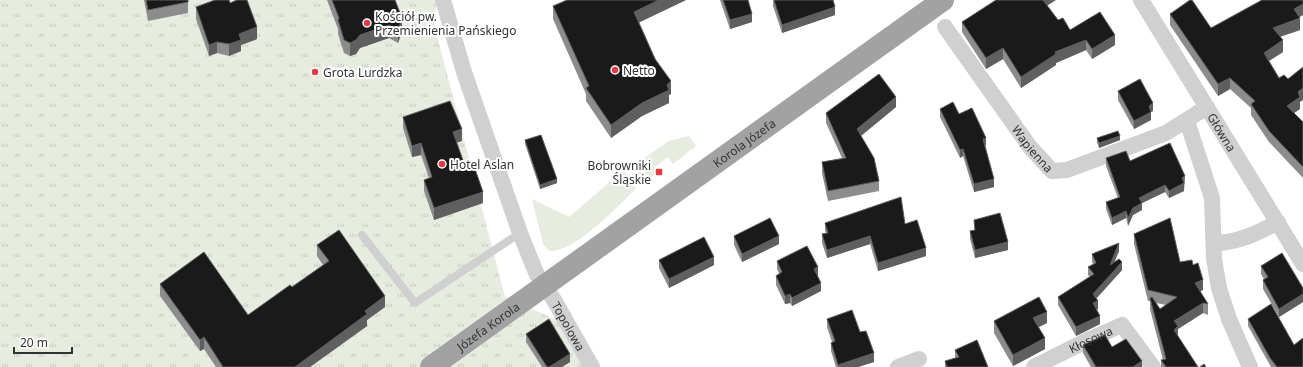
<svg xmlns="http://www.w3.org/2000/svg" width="1303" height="367" font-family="'Noto Sans',sans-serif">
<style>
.green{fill:#e6ecdf}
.park{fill:url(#park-tufts)}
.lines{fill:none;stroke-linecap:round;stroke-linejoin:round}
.service{stroke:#d0d0d0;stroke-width:8}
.minor{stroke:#d0d0d0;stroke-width:16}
.trunk{stroke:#a2a2a2;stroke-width:22}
.wall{fill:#8c8c8c;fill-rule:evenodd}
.shaded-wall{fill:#5f5f5f}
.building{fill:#1a1a1a;stroke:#5f5f5f}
.poi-dot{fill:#e63946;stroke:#fff;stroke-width:1.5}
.labels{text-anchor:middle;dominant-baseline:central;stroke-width:4;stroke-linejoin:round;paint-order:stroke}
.poi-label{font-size:12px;fill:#333;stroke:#fff;text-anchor:start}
.street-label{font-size:12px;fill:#333;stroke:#fff}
</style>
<defs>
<pattern id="park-tufts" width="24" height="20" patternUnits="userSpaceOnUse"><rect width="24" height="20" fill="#e6ecdf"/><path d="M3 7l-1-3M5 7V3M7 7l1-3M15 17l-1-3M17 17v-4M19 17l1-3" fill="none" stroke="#c6cbc0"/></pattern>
</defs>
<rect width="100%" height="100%" fill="#fff"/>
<g class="green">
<polygon points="689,136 696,146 673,164 668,157 655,167 658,172 644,182 632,166 669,141"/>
<path d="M624,170l12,18c-17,18 -62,65 -87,63l-6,-7 -11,-45 37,18z"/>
</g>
<polygon class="park" points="0,0 437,0 434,24 505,297 557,320 589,367 0,367"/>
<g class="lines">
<polyline class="service" points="362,235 415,303 520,233"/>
<g class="minor">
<path id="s1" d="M443,0l21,72 56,161 17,42 17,25 38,67"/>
<path id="s2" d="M1141,0l162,264"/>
<path id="s3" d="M945,27l85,120 22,24 15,-1 99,-37 41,-26"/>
<polyline points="1187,121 1212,198 1214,259 1219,288 1229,319 1250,367"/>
<path d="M1214,243c23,0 44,-10 64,-21"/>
<polyline points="898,367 919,359"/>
<path id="s4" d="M1034,367l56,-28 32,-14 31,42"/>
</g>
<path class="trunk" id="s5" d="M431,367l512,-367"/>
</g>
<g class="wall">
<polygon points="144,0 188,0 188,13 148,21"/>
<polygon points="327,0 395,0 402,32 398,43 389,38 360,48 356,54 350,56 344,53 338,34 338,29"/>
<polygon points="686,0 639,22 671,94 669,95 669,103 642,116 611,138 586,101 586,94 553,19 553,6"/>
<polygon points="720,0 748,0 752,22 730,29"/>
<polygon points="773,0 833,0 835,15 782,33 773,6"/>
<polygon points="1303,0 1303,15 1299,17 1300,30 1280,37 1283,52 1269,61 1279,78 1300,102 1300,109 1294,113 1303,122 1303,178 1269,142 1251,115 1251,108 1230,89 1218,96 1170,25 1170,14 1211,28"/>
<polygon points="230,3 257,39 241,45 241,51 229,56 217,53 209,56 196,19 196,7"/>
<polygon points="1047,6 1058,20 1070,30 1115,45 1092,59 1086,50 1056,63 1056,65 1021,88 1003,59 986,69 962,32 962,22"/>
<polygon points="1118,91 1153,111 1151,112 1151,120 1134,129 1118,100"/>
<polygon points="896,107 861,136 879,181 879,191 828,201 822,173 822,162 842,158 826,123 826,113"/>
<polygon points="940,109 959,114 986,145 985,146 994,187 974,192 963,156 960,158 940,117"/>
<polygon points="403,117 462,141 456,142 465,166 483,203 434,220 424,191 424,180 429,178 421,155 412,157 403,128"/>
<polygon points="1097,138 1120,140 1099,148 1097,142"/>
<polygon points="525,140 557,183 540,189 525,144"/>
<polygon points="1106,158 1130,161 1185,183 1184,184 1184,191 1169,198 1165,192 1142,203 1142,210 1133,215 1128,226 1126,218 1112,225 1106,209 1106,202 1118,198 1106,166"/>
<polygon points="974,220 1008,250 975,258 970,239 970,231 975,230"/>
<polygon points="825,223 905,224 926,256 878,271 870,244 827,258 822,243 822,234 826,233 825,231"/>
<path d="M1134,234l46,28 23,28 -3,1 8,13v11l-5,-2 -25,16v7l20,31h-37v-7h2l-13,-51v-8h-2l-14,-57zM1156,303l10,2 -6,4z"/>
<polygon points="734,236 779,244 742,262 734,245"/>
<polygon points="317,245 385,307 367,320 367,326 310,367 216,367 204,349 200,351 160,296 160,284 248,315 292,287 323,265 317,256"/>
<polygon points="1119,251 1114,262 1122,270 1096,299 1098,309 1096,310 1100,324 1076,336 1058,305 1058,297 1090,277 1088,275 1088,267 1093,264 1092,262 1092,254"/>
<polygon points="659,260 714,265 669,288 659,268"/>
<polygon points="777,261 818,275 821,291 792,306 790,303 785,304 776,285 776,276 779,274 777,269"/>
<polygon points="1261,266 1303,288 1303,302 1279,317 1263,289 1263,280 1264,279 1261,274"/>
<polygon points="827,319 860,332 874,362 858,367 836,367 831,351 831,343 832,342 827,327"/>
<polygon points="1248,319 1294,345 1303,367 1271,367 1248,326"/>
<polygon points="994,321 1047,323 1038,327 1045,349 1013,366 994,333"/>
<polygon points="526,334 570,362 562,367 542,367 526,342"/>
<polygon points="1083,345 1112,347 1142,367 1091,367 1083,353"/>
<polygon points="955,350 988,367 945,367 945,361 955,358"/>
</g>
<g class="shaded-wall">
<polygon points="659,0 686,0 634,25 634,12"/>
<polygon points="1042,0 1056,0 1042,9"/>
<polygon points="1303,4 1303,15 1294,20 1294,9"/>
<polygon points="835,7 835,15 782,33 782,25"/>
<polygon points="752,14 752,22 730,29 730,20"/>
<polygon points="402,18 402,32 398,43 398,30"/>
<polygon points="1300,18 1300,30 1273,39 1273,28"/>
<polygon points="389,25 389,38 360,48 356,54 350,56 350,43 360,35"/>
<polygon points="257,27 257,39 241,45 241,51 229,56 229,44 239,34"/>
<polygon points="1115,35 1115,45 1092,59 1092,49"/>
<polygon points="1086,40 1086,50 1056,63 1056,65 1021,88 1021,77 1055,52"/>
<polygon points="1283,40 1283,52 1264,64 1264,53"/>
<polygon points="217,42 217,53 209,56 209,45"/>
<polygon points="1003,48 1003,59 986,69 986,58"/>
<polygon points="1230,78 1230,89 1218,96 1218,84"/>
<polygon points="671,81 671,94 669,95 669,103 642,116 611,138 611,125 667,85"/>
<polygon points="1303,88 1303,100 1300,102 1300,109 1287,118 1287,106 1298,92"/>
<polygon points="896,97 896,107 857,139 857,129"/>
<polygon points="1153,103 1153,111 1151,112 1151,120 1134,129 1134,121 1149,106"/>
<polygon points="462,129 462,141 453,144 453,132"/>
<polygon points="1120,136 1120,140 1099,148 1099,143"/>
<polygon points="986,138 986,145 983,147 983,139"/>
<polygon points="421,143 421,155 412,157 412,146"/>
<polygon points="963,149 963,156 960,158 960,150"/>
<polygon points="1185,176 1184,191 1169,198 1169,191"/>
<polygon points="557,179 557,183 540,189 540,185"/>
<polygon points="994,179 994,187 974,192 974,184"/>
<polygon points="1165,185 1165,192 1142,203 1142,210 1133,215 1128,226 1128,218 1133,208 1139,198"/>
<polygon points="483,192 483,203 434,220 434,208"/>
<polygon points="1126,211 1126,218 1112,225 1112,218"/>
<polygon points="779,236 779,244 742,262 742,254"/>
<polygon points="870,236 870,244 827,258 827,250"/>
<polygon points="1008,242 1008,250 975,258 975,250"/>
<polygon points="1119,243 1119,251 1110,273 1110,265"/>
<polygon points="926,248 926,256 878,271 878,263"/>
<polygon points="714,257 714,265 669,288 669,279"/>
<polygon points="1122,262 1122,270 1093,302 1093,294"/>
<polygon points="818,267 818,275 814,277 814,269"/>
<polygon points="1203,280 1203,290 1195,294 1195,283"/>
<polygon points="821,283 821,291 792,306 792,298"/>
<polygon points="790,294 790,303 785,304 785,296"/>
<polygon points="1303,294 1303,302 1279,317 1279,309"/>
<polygon points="385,296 385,307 367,320 367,326 310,367 295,367 365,311"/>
<polygon points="1098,301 1098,309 1093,312 1093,303"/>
<polygon points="1203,303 1203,313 1178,329 1178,337 1174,341 1174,321"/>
<polygon points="1047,312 1047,323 1033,330 1033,318"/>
<polygon points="1100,316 1100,324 1076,336 1076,327"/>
<polygon points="204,337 204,349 200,351 200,340"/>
<polygon points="1045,338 1045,349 1013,366 1013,355"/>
<polygon points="874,353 874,362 858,367 838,367 838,365"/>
<polygon points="570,354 570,362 562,367 549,367"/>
<polygon points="1142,361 1142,367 1133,367"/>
</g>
<g class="building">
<polygon points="146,0 188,0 188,2 148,10"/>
<polygon points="215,0 229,0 230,3 237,0 247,0 257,27 239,34 241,40 229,44 217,42 209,45 196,7"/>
<polygon points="332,0 395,0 402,18 398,30 389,25 360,35 356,40 350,43 344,40 338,20 339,18"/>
<polygon points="567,0 659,0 634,12 655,59 671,81 667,85 669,90 642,103 611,125 586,88 589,86 553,6"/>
<polygon points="723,0 748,0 752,14 730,20"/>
<polygon points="774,0 833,0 835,7 782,25"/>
<polygon points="996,0 1043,0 1058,20 1063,18 1070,30 1100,12 1115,35 1092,49 1086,40 1055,52 1056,54 1021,77 1003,48 986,58 962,22"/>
<polygon points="1190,0 1192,0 1211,28 1262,0 1303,0 1303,4 1294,9 1300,18 1273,28 1283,40 1264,53 1279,78 1284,75 1288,79 1303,67 1303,88 1298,92 1300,97 1287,106 1303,122 1303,167 1269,131 1251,104 1255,101 1230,78 1218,84 1170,14"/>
<polygon points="879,74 896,97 857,129 874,158 879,181 828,191 822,162 846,158 826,113"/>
<polygon points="1140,79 1153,103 1149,106 1151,112 1134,121 1118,91"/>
<polygon points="450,101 462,129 453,132 465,166 473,163 483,192 434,208 424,180 432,177 421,143 412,146 403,117"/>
<polygon points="953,102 959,114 972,108 986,138 983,139 994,179 974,184 963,149 960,150 940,109"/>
<polygon points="1118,131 1120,136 1099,143 1097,138"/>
<polygon points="541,135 557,179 540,185 525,140"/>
<polygon points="1170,143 1185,176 1182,178 1184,183 1169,191 1165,185 1139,198 1142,203 1133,208 1128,218 1126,211 1112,218 1106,202 1120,197 1106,158 1126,151 1130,161"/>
<polygon points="901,197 905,224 917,220 926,248 878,263 870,236 827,250 822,234 828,233 825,223"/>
<polygon points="1000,213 1008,242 975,250 970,231 975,230 974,220"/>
<polygon points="770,218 779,236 742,254 734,236"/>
<polygon points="1170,218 1180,262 1192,260 1193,265 1198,263 1203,280 1195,283 1208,304 1203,303 1174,321 1178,326 1174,330 1198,367 1166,367 1161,360 1166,359 1150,298 1152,297 1160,309 1177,297 1148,290 1134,234"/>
<polygon points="339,230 385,296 365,311 367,314 295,367 223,367 204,337 200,340 160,284 204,252 248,315 290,285 292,287 329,261 317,245"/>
<polygon points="704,237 714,257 669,279 659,260"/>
<polygon points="1119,243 1110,265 1119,259 1122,262 1093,294 1098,301 1093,303 1100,316 1076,327 1058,297 1094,274 1088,267 1096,263 1092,254"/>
<polygon points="807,246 818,267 814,269 821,283 792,298 790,294 785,296 776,276 782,272 777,261"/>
<polygon points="1282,253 1303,288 1303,294 1279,309 1263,280 1268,277 1261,266"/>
<polygon points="1039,297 1047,312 1033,318 1045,338 1013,355 994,321"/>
<polygon points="1271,304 1294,345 1303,338 1303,367 1277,367 1270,358 1248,319"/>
<polygon points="852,310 860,332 866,331 874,353 838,365 831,343 835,341 827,319"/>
<polygon points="549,319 570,354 549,367 547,367 526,334"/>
<polygon points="1105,335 1112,347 1126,339 1142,361 1133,367 1096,367 1083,345"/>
<polygon points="977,340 988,367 947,367 945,361 959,357 955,350"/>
<polygon points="1204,364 1206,367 1200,367"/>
</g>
<g class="poi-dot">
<circle cx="367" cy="23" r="4"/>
<circle cx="615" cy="70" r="4"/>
<circle cx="315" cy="72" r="4"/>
<circle cx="442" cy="164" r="4"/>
<rect x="655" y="168" width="8" height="8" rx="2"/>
</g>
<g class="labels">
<g class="poi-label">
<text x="375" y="16">Kościół pw.<tspan x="375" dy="14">Przemienienia Pańskiego</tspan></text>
<text x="623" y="70">Netto</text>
<text x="323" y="72">Grota Lurdzka</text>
<text x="450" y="164">Hotel Aslan</text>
<text x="651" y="165" text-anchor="end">Bobrowniki<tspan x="651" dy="14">Śląskie</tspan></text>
</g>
<g class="street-label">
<text stroke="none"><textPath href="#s2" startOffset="155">Główna</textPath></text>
<text stroke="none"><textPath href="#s5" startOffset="385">Korola Józefa</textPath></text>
<text stroke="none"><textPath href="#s3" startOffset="150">Wapienna</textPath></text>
<text stroke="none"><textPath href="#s5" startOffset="70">Józefa Korola</textPath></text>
<text stroke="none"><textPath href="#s1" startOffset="351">Topolowa</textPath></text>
<text stroke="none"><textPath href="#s4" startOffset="63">Kłosowa</textPath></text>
</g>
</g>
<path d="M14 347v6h58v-6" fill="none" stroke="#333333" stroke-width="2"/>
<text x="20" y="347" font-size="12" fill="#333333" stroke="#ffffff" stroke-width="3" paint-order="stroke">20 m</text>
</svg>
